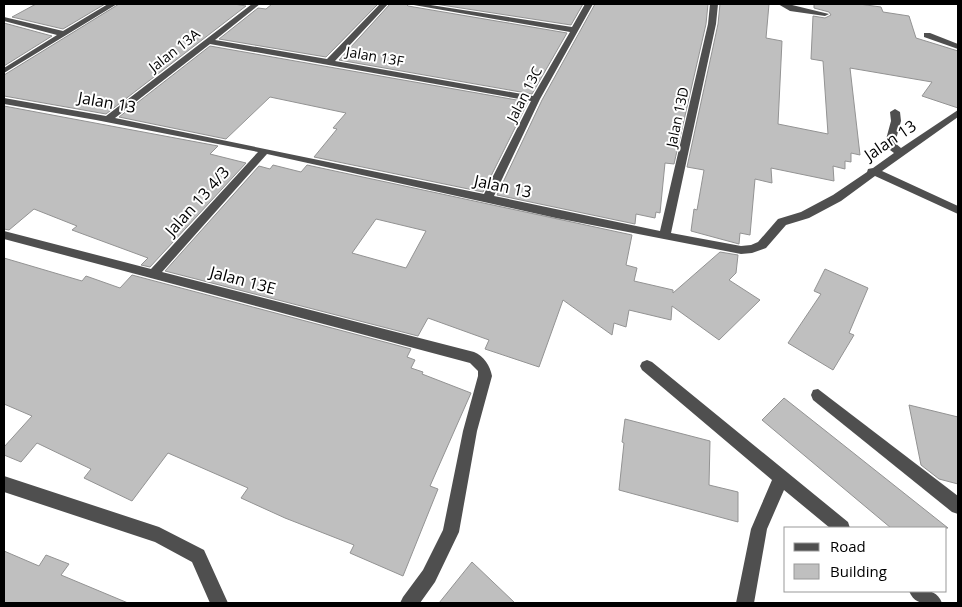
<svg xmlns="http://www.w3.org/2000/svg" width="962" height="607" font-family="'Open Sans',sans-serif">
<style>
.building{fill:#bfbfbf;stroke:#939393;fill-rule:evenodd}
.lines{fill:none;stroke-linecap:round;stroke-linejoin:round}
.minor{fill:#4f4f4f;fill-rule:evenodd}
.labels{text-anchor:middle;dominant-baseline:central;stroke-width:4;stroke-linejoin:round;paint-order:stroke}
.far-street-label{font-size:14px;fill:#000;stroke:#fff}
.street-label{font-size:16px;fill:#000;stroke:#fff}
</style>
<rect width="100%" height="100%" fill="#fff"/>
<g class="building">
<polygon points="36,4 105,4 63,29 12,17"/>
<polygon points="119,4 234,4 246,6 106,114 4,96 4,75"/>
<polygon points="272,4 378,4 326,57 219,39 258,8 266,9"/>
<polygon points="390,4 406,4 408,6 567,33 532,94 339,60"/>
<polygon points="435,4 583,4 571,25"/>
<polygon points="595,4 708,4 706,24 674,164 665,163 660,213 656,212 655,218 636,214 635,224 497,195 542,100"/>
<polygon points="720,4 769,4 766,38 782,41 778,124 828,134 823,61 811,59 813,16 825,18 831,15 829,12 814,8 814,4 859,4 881,7 883,12 909,16 916,38 958,51 958,108 922,96 932,82 850,68 860,155 851,153 851,162 845,161 845,169 833,166 834,181 771,168 772,183 755,179 750,235 740,233 739,244 691,231 694,209 697,210 704,170 687,167 718,24"/>
<polygon points="4,23 52,36 4,66"/>
<polygon points="210,46 528,102 483,192 314,157 337,129 333,128 346,113 270,97 226,139 119,117"/>
<polygon points="4,106 218,146 210,154 246,163 150,267 141,265 148,258 72,230 77,226 34,209 9,230 4,229"/>
<path d="M273,165l28,7 6,-7 325,70 -6,30 11,3 -3,13 39,9v3l47,-41 18,3 -2,18 -7,7 31,20 -41,40 -47,-34 -1,14 -42,-10 -3,17 -12,-4 -2,12 -49,-35 -24,67 -54,-18 4,-9 -61,-22 -10,18 -253,-65 94,-105 11,3zM376,219l50,12 -20,37 -54,-15z"/>
<polygon points="4,258 82,281 86,276 120,288 132,275 411,349 407,357 415,360 411,368 423,372 422,374 471,393 430,486 438,489 403,576 350,553 354,545 285,518 241,498 248,488 168,453 132,501 84,478 91,469 37,443 21,462 4,455 4,447 32,416 4,404"/>
<polygon points="825,269 868,288 849,333 854,335 833,370 788,343 821,294 814,291"/>
<polygon points="784,398 827,432 948,528 891,528 762,420"/>
<polygon points="909,405 958,417 958,484 939,479 921,465"/>
<polygon points="625,419 710,441 709,485 738,492 738,522 619,490 624,443 622,442"/>
<polygon points="4,551 39,566 46,555 69,564 61,575 128,603 4,603"/>
<polygon points="472,562 515,603 439,603"/>
</g>
<g class="lines">
<g class="minor">
<polygon points="108,4 117,4 4,73 4,68 57,35 4,21 4,17 63,31"/>
<path d="M252,4h8l-45,36 112,19 53,-55h8l-53,57 198,35 37,-64 -162,-28h16l148,23 13,-23h8l-53,95 -46,97 166,35 48,-207 2,-20h8l-2,20 -45,209 70,13 10,-1 7,-3 20,-23 23,-7 32,-17 34,-23 1,-3 5,-1 21,-15 -4,-3 -5,-7 6,-22 -1,-9 5,-3 5,3 1,9 -6,22 6,5 57,-38v7l-76,54 76,35v8l-83,-38 -34,25 -32,17 -23,7 -20,23 -14,5 -11,1 -185,-36 -289,-64 -105,118 312,80c10,4 16,14 18,24l-15,55 -18,101 -24,50 -15,21h-20l3,-6 20,-27 20,-40 20,-99 15,-55v-5l-8,-8 -466,-124v-8l147,38 107,-117 -162,-32 -92,-16v-6l102,18zM210,44l321,57 -47,93 -369,-76z"/>
<polygon points="778,4 788,4 829,14 825,16 790,11"/>
<polygon points="924,33 930,33 958,44 958,49 924,37"/>
<polygon points="647,360 652,362 848,522 850,528 830,528 784,490 767,529 754,603 736,603 751,529 772,480 642,370 640,366 642,362"/>
<polygon points="818,389 958,496 958,514 952,512 813,400 811,395 813,390"/>
<polygon points="4,476 159,527 204,550 228,603 210,603 192,562 155,542 4,492"/>
<path d="M909,591c14,-1 27,-3 33,12 -14,1 -27,3 -33,-12z"/>
</g>
</g>
<g class="labels">
<g class="far-street-label">
<text transform="translate(174 50) rotate(-38)">Jalan 13A</text>
<text transform="translate(375 56) rotate(10)">Jalan 13F</text>
<text transform="translate(524 94) rotate(-63)">Jalan 13C</text>
<text transform="translate(677 117) rotate(-78)">Jalan 13D</text>
</g>
<g class="street-label">
<text transform="translate(107 102) rotate(10)">Jalan 13</text>
<text transform="translate(890 140) rotate(-34)">Jalan 13</text>
<text transform="translate(503 186) rotate(12)">Jalan 13</text>
<text transform="translate(197 201) rotate(-48)">Jalan 13 4/3</text>
<text transform="translate(243 280) rotate(15)">Jalan 13E</text>
</g>
</g>
<rect width="962" height="607" fill="none" stroke="#000000" stroke-width="10"/>
<rect x="784" y="527" width="162" height="65" fill="#ffffff" stroke="#999999"/>
<rect x="794" y="543" width="25" height="8" fill="#4f4f4f" stroke="#999999"/>
<text x="830" y="552" font-size="15" fill="#000000">Road</text>
<rect x="794" y="564" width="25" height="15" fill="#bfbfbf" stroke="#999999"/>
<text x="830" y="577" font-size="15" fill="#000000">Building</text>
</svg>
